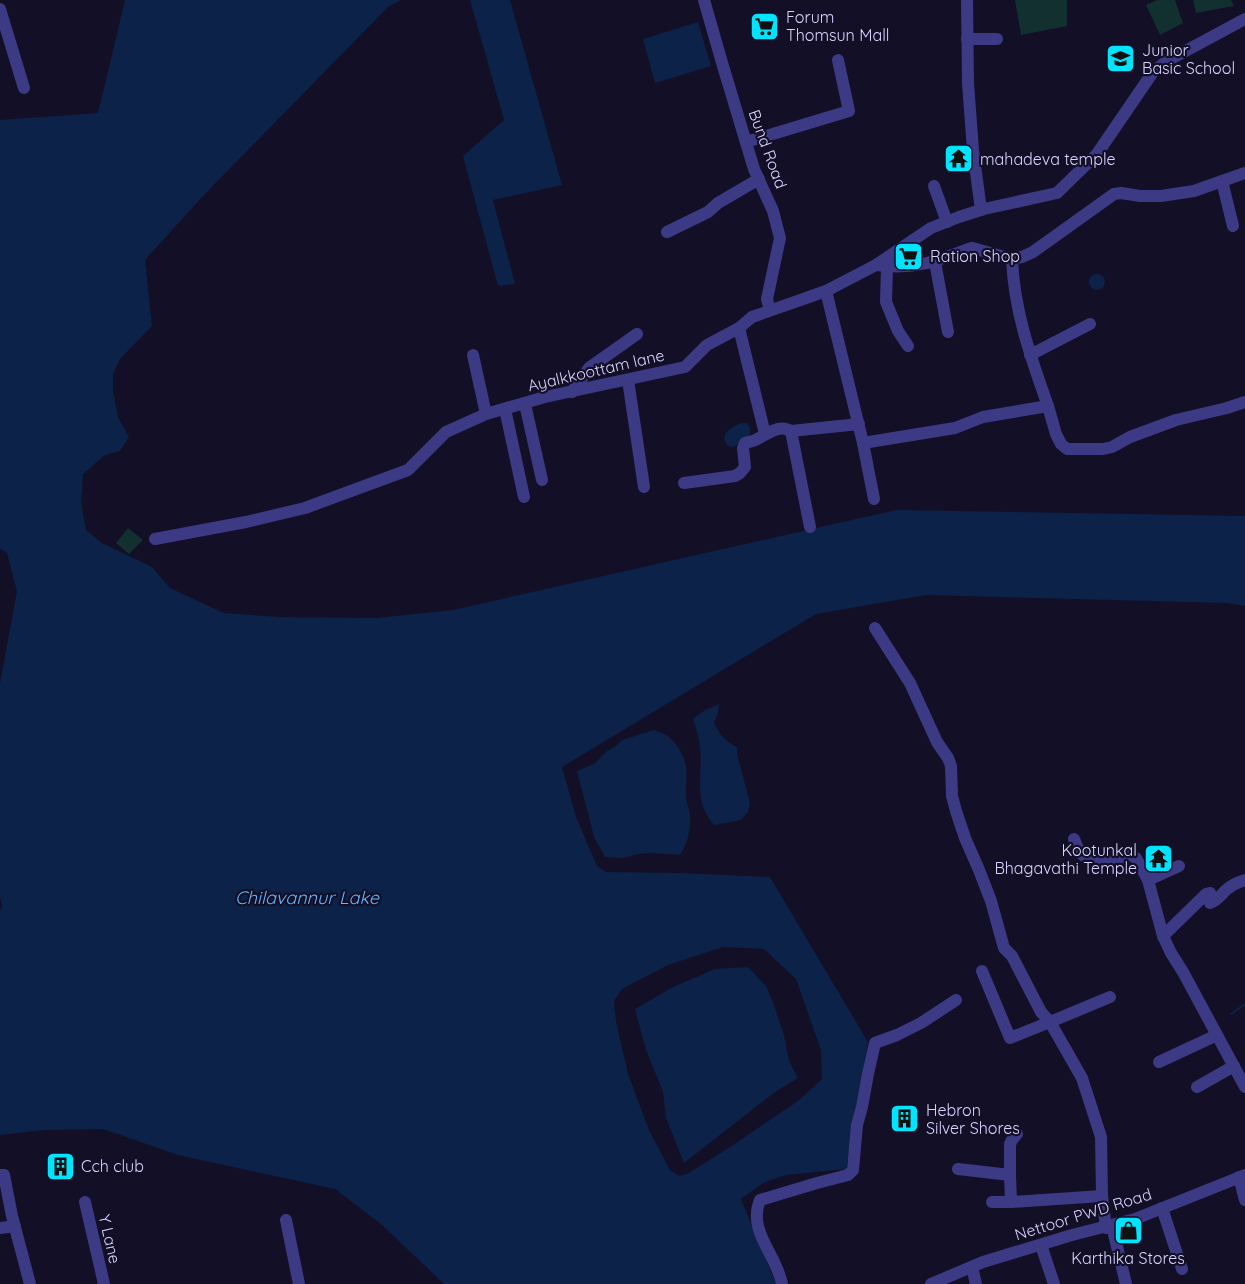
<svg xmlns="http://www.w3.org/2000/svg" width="1245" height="1284" font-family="Quicksand,sans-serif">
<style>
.green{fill:#12302f}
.water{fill:#0c2248;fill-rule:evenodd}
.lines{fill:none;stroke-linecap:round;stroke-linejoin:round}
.stream{stroke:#0c2248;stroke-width:2}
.minor{stroke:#3d3a85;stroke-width:12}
.labels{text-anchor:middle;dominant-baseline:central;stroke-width:4.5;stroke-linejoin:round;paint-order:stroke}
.poi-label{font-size:16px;fill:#d9d4ff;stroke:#130f26;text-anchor:start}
.street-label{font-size:16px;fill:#d9d4ff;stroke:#130f26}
.water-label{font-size:18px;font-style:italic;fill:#62b6ff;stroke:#130f26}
</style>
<rect width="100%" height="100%" fill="#130f26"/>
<g class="green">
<polygon points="1015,0 1067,0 1067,26 1021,35"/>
<polygon points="1157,0 1175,0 1183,23 1160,35 1146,5"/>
<polygon points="1193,0 1231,0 1234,6 1196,13"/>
<polygon points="128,528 143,540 129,554 116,543"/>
</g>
<g class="water">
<path d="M125,0h276l-13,7 -185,189 -58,64 7,66 -32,33 -7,15v17l5,26 11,20 -9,14 -15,4 -22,19 -2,28 5,28 16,13 50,24 18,21 54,25 56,4 97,1 76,-8 443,-100 349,6v90l-17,-3 -302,-8 -110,19 -254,153 14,50 21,49 9,6 74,1 90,4 98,165 -22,127 -60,6 -23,8 -22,16 35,85h-332l-63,-60 -46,-35 -157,-34 -75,-26 -58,1 -45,5v-224l2,-5 -2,-9v-214l17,-92 -10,-38 -7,-4v-429l98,-7zM723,947l41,2 32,30 25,71 1,29 -24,22 -74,50 -37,23 -8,2 -9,-6 -21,-40 -21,-56 -12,-53 -2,-20 8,-12 46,-24z"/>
<polygon points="470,0 510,0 562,185 493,200 515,284 498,286 463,156 504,120"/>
<polygon points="698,22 711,66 655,83 643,39"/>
<circle cx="1097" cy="282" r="8"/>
<path d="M741,423h6c4,5 4,8 2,14l-16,10 -5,-1c-10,-12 2,-18 13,-23z"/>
<path d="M719,704l-1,8 -4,11c6,12 11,18 23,24v7l13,49 -2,9 -7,8 -27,5c-22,-26 -11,-47 -14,-78 -1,-9 -4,-19 -7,-28l12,-9z"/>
<path d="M654,730c10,3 17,7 23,16 14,20 8,27 9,50 0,6 3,12 4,18 1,16 -2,29 -10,41l-30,-2 -12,1 -15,4 -18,-1 -11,-20 -17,-66 17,-7 13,-13 9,-5 6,-6z"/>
<polygon points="748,967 766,986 774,1005 784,1035 789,1061 798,1078 775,1092 684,1163 666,1118 663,1092 646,1050 635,1009 673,987 715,969"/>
</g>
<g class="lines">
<polyline class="stream" points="1231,1014 1245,1004"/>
<g class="minor">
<polyline points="704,0 723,66 754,169 773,211 780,238 767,299 770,310"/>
<polyline points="967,0 968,83 973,150 981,210"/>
<polyline points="0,9 24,88"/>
<polyline points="967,39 997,39"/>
<polyline points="746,142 849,111 838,60"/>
<polyline points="1222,181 1233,226"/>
<polyline points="934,186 947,222"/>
<polyline points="667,232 708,212 718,203 759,179"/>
<path d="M1012,259c2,52 19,99 36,147"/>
<polyline points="935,262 948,332"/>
<path d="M876,265c39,5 58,-3 95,-17l5,1 36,10 10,-2 11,-5 81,-58 7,-1 19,3h21l33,-5 51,-18"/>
<polyline points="887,266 886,302 898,331 908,346"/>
<polyline points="826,291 863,443 874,499"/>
<polyline points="739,328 765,434"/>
<polyline points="473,355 486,414"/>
<polyline points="1030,355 1090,324"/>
<polyline points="628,380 644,487"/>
<polyline points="572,392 589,368 637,334"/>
<polyline points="525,404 542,480"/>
<polyline points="505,409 524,497"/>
<polyline points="791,431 859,424"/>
<polyline points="863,443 955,428 983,417 1048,406 1056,434 1061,444 1067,449 1103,449 1112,447 1130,437 1176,420 1227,408 1245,402"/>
<path d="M684,483l51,-7 5,-3 5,-6 -2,-19 2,-5c5,-1 10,-2 14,-5 10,-5 21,-14 32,-7l19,96"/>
<polyline points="155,539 246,522 305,508 408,470 446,432 486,414 545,397 685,367 707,345 739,328 752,317 826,291 876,265 931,228 959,217 984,209 1057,193 1097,154 1153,72 1167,61 1245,19"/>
<polyline points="875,628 910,683 937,742 948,758 951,766 952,796 956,811 965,838 979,870 991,901 1004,948 1012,956 1041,1012 1050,1022 1010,1038 982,971"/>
<polyline points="1074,839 1080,853 1088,859 1100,863 1109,863 1128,854 1136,858 1148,880 1163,936 1171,953 1183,972 1245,1087"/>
<polyline points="1148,880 1179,866"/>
<path d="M1163,936l43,-42 4,-1v10c7,-2 11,-8 16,-13 6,-5 12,-8 19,-10"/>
<polyline points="1159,1062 1217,1035"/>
<polyline points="1197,1087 1234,1066"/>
<polyline points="958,1169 1010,1175 1011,1202 1102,1196 1106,1228"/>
<polyline points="0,1175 4,1175 12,1216 30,1284"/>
<polyline points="1010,1175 1010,1144 1012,1140 1017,1134"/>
<polyline points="1239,1177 1245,1200"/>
<polyline points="1102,1196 1101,1137 1082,1078 1050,1022 1110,997"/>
<polyline points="85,1202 104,1284"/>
<polyline points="992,1202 1011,1202"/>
<polyline points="1162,1208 1182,1269"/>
<polyline points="286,1220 299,1284"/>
<polyline points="1112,1226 1126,1284"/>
<polyline points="0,1228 15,1226"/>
<polyline points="1041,1245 1054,1284"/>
<polyline points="972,1267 976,1284"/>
<path d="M782,1284c-5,-29 -35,-53 -22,-84l57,-17 31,-8 5,-5 4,-45 5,-18 6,-33 7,-31 22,-8 24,-12 35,-23"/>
<polyline points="931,1284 983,1262 1072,1235 1135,1219 1245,1175"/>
</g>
</g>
<defs>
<symbol id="supermarket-square" viewBox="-11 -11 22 22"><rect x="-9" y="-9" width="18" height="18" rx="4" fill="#00e5ff" stroke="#130f26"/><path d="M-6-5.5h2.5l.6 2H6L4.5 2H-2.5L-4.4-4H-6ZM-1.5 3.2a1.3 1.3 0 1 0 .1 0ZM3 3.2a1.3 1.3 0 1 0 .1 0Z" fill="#111"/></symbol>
<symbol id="school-square" viewBox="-11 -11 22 22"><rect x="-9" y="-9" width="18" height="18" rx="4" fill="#00e5ff" stroke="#130f26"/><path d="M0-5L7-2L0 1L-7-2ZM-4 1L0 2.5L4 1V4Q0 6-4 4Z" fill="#111"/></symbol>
<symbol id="temple-square" viewBox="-11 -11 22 22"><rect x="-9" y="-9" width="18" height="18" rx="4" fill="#00e5ff" stroke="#130f26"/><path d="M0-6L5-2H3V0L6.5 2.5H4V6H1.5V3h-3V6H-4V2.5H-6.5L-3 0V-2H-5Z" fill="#111"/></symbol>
<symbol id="building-square" viewBox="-11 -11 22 22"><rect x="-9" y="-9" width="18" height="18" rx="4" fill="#00e5ff" stroke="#130f26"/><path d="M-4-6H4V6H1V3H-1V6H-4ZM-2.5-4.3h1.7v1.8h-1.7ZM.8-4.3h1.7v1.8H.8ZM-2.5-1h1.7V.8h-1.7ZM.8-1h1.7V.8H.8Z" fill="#111"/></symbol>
<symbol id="shop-square" viewBox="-11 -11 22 22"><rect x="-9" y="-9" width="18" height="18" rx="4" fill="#00e5ff" stroke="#130f26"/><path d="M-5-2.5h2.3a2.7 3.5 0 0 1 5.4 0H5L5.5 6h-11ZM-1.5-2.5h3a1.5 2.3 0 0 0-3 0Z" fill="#111"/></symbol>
</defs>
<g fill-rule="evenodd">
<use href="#supermarket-square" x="748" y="10" width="33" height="33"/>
<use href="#school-square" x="1104" y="42" width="33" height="33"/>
<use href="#temple-square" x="942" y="142" width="33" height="33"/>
<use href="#supermarket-square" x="892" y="240" width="33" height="33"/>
<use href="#temple-square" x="1142" y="842" width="33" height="33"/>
<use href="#building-square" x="888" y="1102" width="33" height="33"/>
<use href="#building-square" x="44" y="1150" width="33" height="33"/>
<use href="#shop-square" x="1112" y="1214" width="33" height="33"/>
</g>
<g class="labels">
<g class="poi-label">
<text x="786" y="17">Forum<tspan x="786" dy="18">Thomsun Mall</tspan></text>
<text x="1142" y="50">Junior<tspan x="1142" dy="18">Basic School</tspan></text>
<text x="980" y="159">mahadeva temple</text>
<text x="930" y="256">Ration Shop</text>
<text x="1137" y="850" text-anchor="end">Kootunkal<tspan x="1137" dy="18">Bhagavathi Temple</tspan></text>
<text x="926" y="1110">Hebron<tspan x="926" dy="18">Silver Shores</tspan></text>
<text x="81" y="1166">Cch club</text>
<text x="1128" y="1258" text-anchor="middle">Karthika Stores</text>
</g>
<g class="street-label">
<text transform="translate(768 149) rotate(70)">Bund Road</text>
<text transform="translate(596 370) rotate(-13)">Ayalkkoottam lane</text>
<text transform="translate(1083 1214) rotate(-17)">Nettoor PWD Road</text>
<text transform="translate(110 1239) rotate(77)">Y Lane</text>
</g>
<g class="water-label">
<text x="307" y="897">Chilavannur Lake</text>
</g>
</g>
</svg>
